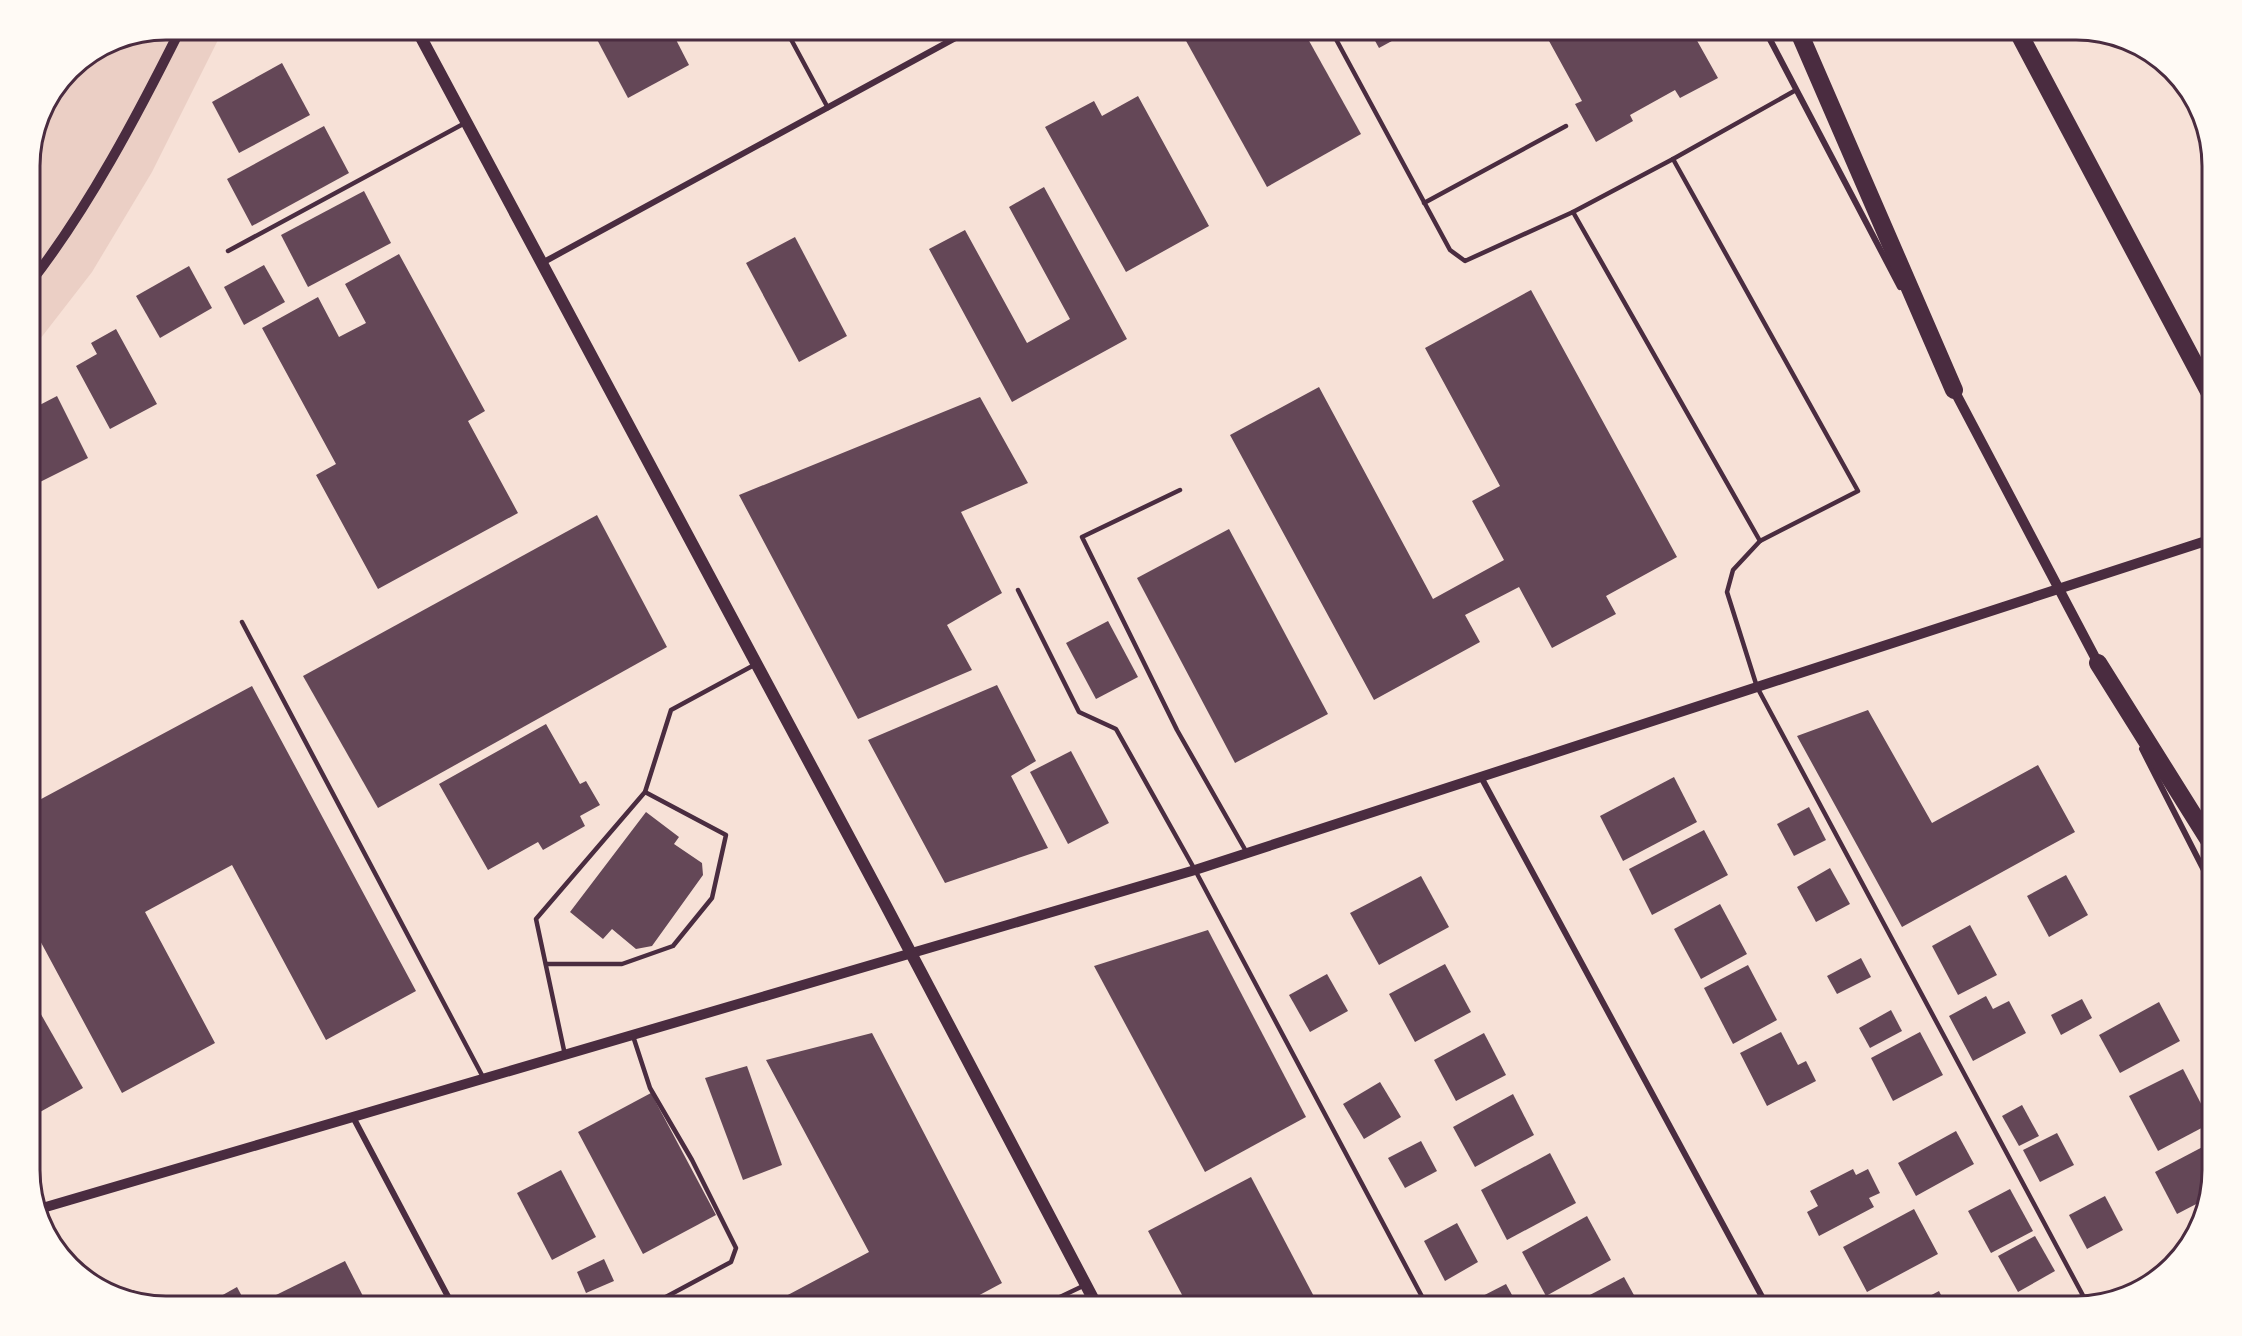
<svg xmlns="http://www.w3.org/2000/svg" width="2242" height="1336" font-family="Manrope,sans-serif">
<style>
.green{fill:#ebcfc5}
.building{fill:#644757}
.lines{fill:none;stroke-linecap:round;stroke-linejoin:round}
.service{stroke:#4a2c40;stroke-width:4.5}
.minor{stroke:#4a2c40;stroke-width:6}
.tertiary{stroke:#4a2c40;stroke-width:10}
.secondary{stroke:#4a2c40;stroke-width:12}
.motorway{stroke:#4a2c40;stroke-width:18}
.rim{fill:none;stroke:#4a2c40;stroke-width:3}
</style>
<rect width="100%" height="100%" fill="#f7e1d7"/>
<polygon class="green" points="166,30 223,30 152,172 92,272 30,352 30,157 40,114 70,70 114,40"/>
<g class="building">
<polygon points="592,30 671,30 689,65 628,98"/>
<polygon points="1180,30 1303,30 1361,134 1267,187"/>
<polygon points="1369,30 1412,30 1379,48"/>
<polygon points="1543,30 1685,30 1690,40 1695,37 1718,78 1680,98 1675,90 1630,115 1633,121 1596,142 1575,104 1582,101"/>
<polygon points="282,63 310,115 239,153 212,102"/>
<polygon points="1138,96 1209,226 1126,272 1045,127 1094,101 1102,116"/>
<polygon points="324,126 349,173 252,226 227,179"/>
<polygon points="1044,187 1127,339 1012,402 929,249 965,230 1027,343 1070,319 1009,207"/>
<polygon points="364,191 391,243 308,287 281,235"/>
<polygon points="795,237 847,336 799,362 746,263"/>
<polygon points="399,254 485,411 468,421 518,513 378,589 316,475 336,464 262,328 318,297 339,337 366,323 345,284"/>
<polygon points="264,265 285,302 244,325 224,287"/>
<polygon points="189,266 212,308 160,338 136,296"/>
<polygon points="1531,290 1677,557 1606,596 1616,614 1552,648 1519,587 1465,615 1480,642 1374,700 1230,435 1319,387 1433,599 1504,560 1472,501 1500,486 1425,348"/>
<polygon points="116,329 157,404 110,429 76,366 97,354 91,343"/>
<polygon points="57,396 88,458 30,487 30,426 39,422 32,409"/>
<polygon points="980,397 1028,483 961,512 1002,593 947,625 972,670 858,719 739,495"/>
<polygon points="597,515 667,647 378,808 303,676"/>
<polygon points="1229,529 1328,714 1235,763 1137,578"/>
<polygon points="1108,621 1138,677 1096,699 1066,643"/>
<polygon points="997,685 1036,761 1011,776 1048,848 945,883 868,740"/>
<polygon points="252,686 416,991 326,1040 232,865 145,912 215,1043 122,1093 30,922 30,805"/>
<polygon points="1868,710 1932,823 2038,765 2075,832 1902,927 1797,736"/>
<polygon points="546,724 580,784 586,781 600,805 580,816 585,826 543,850 538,842 488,870 439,784"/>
<polygon points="1071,751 1109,823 1068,844 1030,772"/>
<polygon points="1674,777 1697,822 1623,861 1600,816"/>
<polygon points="1809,807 1826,840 1794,856 1777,824"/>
<polygon points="646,812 679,837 674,844 702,863 703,875 652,946 636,949 612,929 603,939 570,912"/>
<polygon points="1704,830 1728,875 1652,915 1629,869"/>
<polygon points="1830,868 1850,904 1816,922 1797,887"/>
<polygon points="2066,875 2088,915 2049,937 2027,896"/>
<polygon points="1421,876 1449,927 1379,965 1350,913"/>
<polygon points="1720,904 1747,954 1701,979 1674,929"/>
<polygon points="1970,925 1997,975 1958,995 1932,946"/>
<polygon points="1208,930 1306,1117 1205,1172 1094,966"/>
<polygon points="1861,958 1871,977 1837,994 1827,976"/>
<polygon points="1445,964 1471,1012 1415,1042 1389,994"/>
<polygon points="1748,965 1777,1020 1733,1044 1704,988"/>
<polygon points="1327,974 1348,1011 1310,1032 1289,995"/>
<polygon points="30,995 83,1088 40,1112 30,1095"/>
<polygon points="1986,996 1993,1009 2009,1001 2026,1033 1973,1061 1949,1016"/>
<polygon points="2082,999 2092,1018 2061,1035 2051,1015"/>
<polygon points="2159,1002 2180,1041 2120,1073 2099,1035"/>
<polygon points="1891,1010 1902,1031 1870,1048 1859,1028"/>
<polygon points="1781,1032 1798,1065 1806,1061 1816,1081 1767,1106 1740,1053"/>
<polygon points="1920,1032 1943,1075 1893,1101 1871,1058"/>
<polygon points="872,1033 1002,1283 959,1306 767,1306 869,1252 766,1060"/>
<polygon points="1484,1033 1506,1075 1456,1101 1434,1060"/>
<polygon points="747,1066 782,1165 743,1180 705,1078"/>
<polygon points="2183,1069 2211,1123 2158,1151 2129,1096"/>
<polygon points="1380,1082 1401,1117 1364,1139 1343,1104"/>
<polygon points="651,1093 716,1215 643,1254 578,1132"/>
<polygon points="1513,1094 1534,1135 1475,1167 1453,1127"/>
<polygon points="2022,1105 2039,1136 2019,1146 2002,1116"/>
<polygon points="1956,1131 1974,1164 1916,1196 1898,1163"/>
<polygon points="2057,1133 2074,1165 2040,1182 2023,1150"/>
<polygon points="1421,1141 1437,1171 1405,1188 1388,1158"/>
<polygon points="2212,1142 2212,1170 2204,1200 2177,1214 2155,1172"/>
<polygon points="1550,1153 1576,1203 1507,1240 1481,1190"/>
<polygon points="1853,1169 1856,1175 1868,1169 1880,1193 1869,1198 1874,1207 1819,1236 1807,1212 1818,1206 1810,1191"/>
<polygon points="561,1170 596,1237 552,1260 517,1193"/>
<polygon points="1251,1177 1319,1306 1188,1306 1148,1231"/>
<polygon points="2010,1189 2033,1231 1991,1253 1968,1211"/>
<polygon points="2105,1196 2123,1230 2087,1249 2069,1215"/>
<polygon points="1914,1209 1938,1254 1867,1292 1843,1247"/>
<polygon points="1587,1216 1611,1260 1546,1296 1522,1252"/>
<polygon points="1457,1223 1478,1262 1445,1281 1424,1241"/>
<polygon points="2035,1236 2055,1271 2018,1292 1998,1256"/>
<polygon points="604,1259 614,1281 586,1293 577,1272"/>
<polygon points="345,1261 366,1302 357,1306 279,1306 274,1296"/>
<polygon points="1624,1277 1640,1306 1569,1306"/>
<polygon points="1506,1284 1518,1306 1473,1306 1471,1302"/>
<polygon points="237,1287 247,1306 203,1306"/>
<polygon points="134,1290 138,1298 124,1295"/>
<polygon points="1939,1291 1945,1303 1957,1297 1962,1306 1911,1306"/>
</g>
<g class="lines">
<g class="service">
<polyline points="786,30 828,108"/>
<polyline points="1331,30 1450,250 1465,261 1573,212 1673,159"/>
<polyline points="1796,90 1673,159 1858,491 1760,541 1733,570 1727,592 1757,687 2087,1303"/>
<polyline points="1424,203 1566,126"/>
<polyline points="1573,212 1760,541"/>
<polyline points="228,251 465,123"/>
<polyline points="1180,490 1082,537 1177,730 1247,853"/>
<polyline points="1018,590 1079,712 1116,729 1195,870 1427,1306"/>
<polyline points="242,622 484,1079"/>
<polyline points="546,964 622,964 673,946 712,898 726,835 645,792"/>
<polyline points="633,1036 650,1088 692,1160 736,1248 731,1262 649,1306"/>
<polyline points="565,1055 536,919 645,792 671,710 756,664"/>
<polyline points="1041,1306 1083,1286"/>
</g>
<g class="minor">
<polyline points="1765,30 1900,287"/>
<polyline points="542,263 970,30"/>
<polyline points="2142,749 2212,886"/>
<polyline points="1481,777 1767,1306"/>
<polyline points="353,1117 453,1306"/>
</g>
<g class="tertiary">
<path d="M30,283c58,-74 108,-169 150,-253"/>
<polyline points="1954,390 2098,663"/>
<polyline points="39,1209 1195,870 2212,539"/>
</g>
<polyline class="secondary" points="417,30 884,902 1097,1306"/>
<g class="motorway">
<polyline points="1798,30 1954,390"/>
<polyline points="2017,30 2212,397"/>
<polyline points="2098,663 2212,845"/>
</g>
</g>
<path d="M0 0H2242V1336H0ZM166 40H2076A126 126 0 0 1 2202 166V1170A126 126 0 0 1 2076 1296H166A126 126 0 0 1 40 1170V166A126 126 0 0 1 166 40Z" fill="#fffaf5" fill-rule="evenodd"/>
<path class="rim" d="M166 40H2076A126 126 0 0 1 2202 166V1170A126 126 0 0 1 2076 1296H166A126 126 0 0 1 40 1170V166A126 126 0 0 1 166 40Z"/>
</svg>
